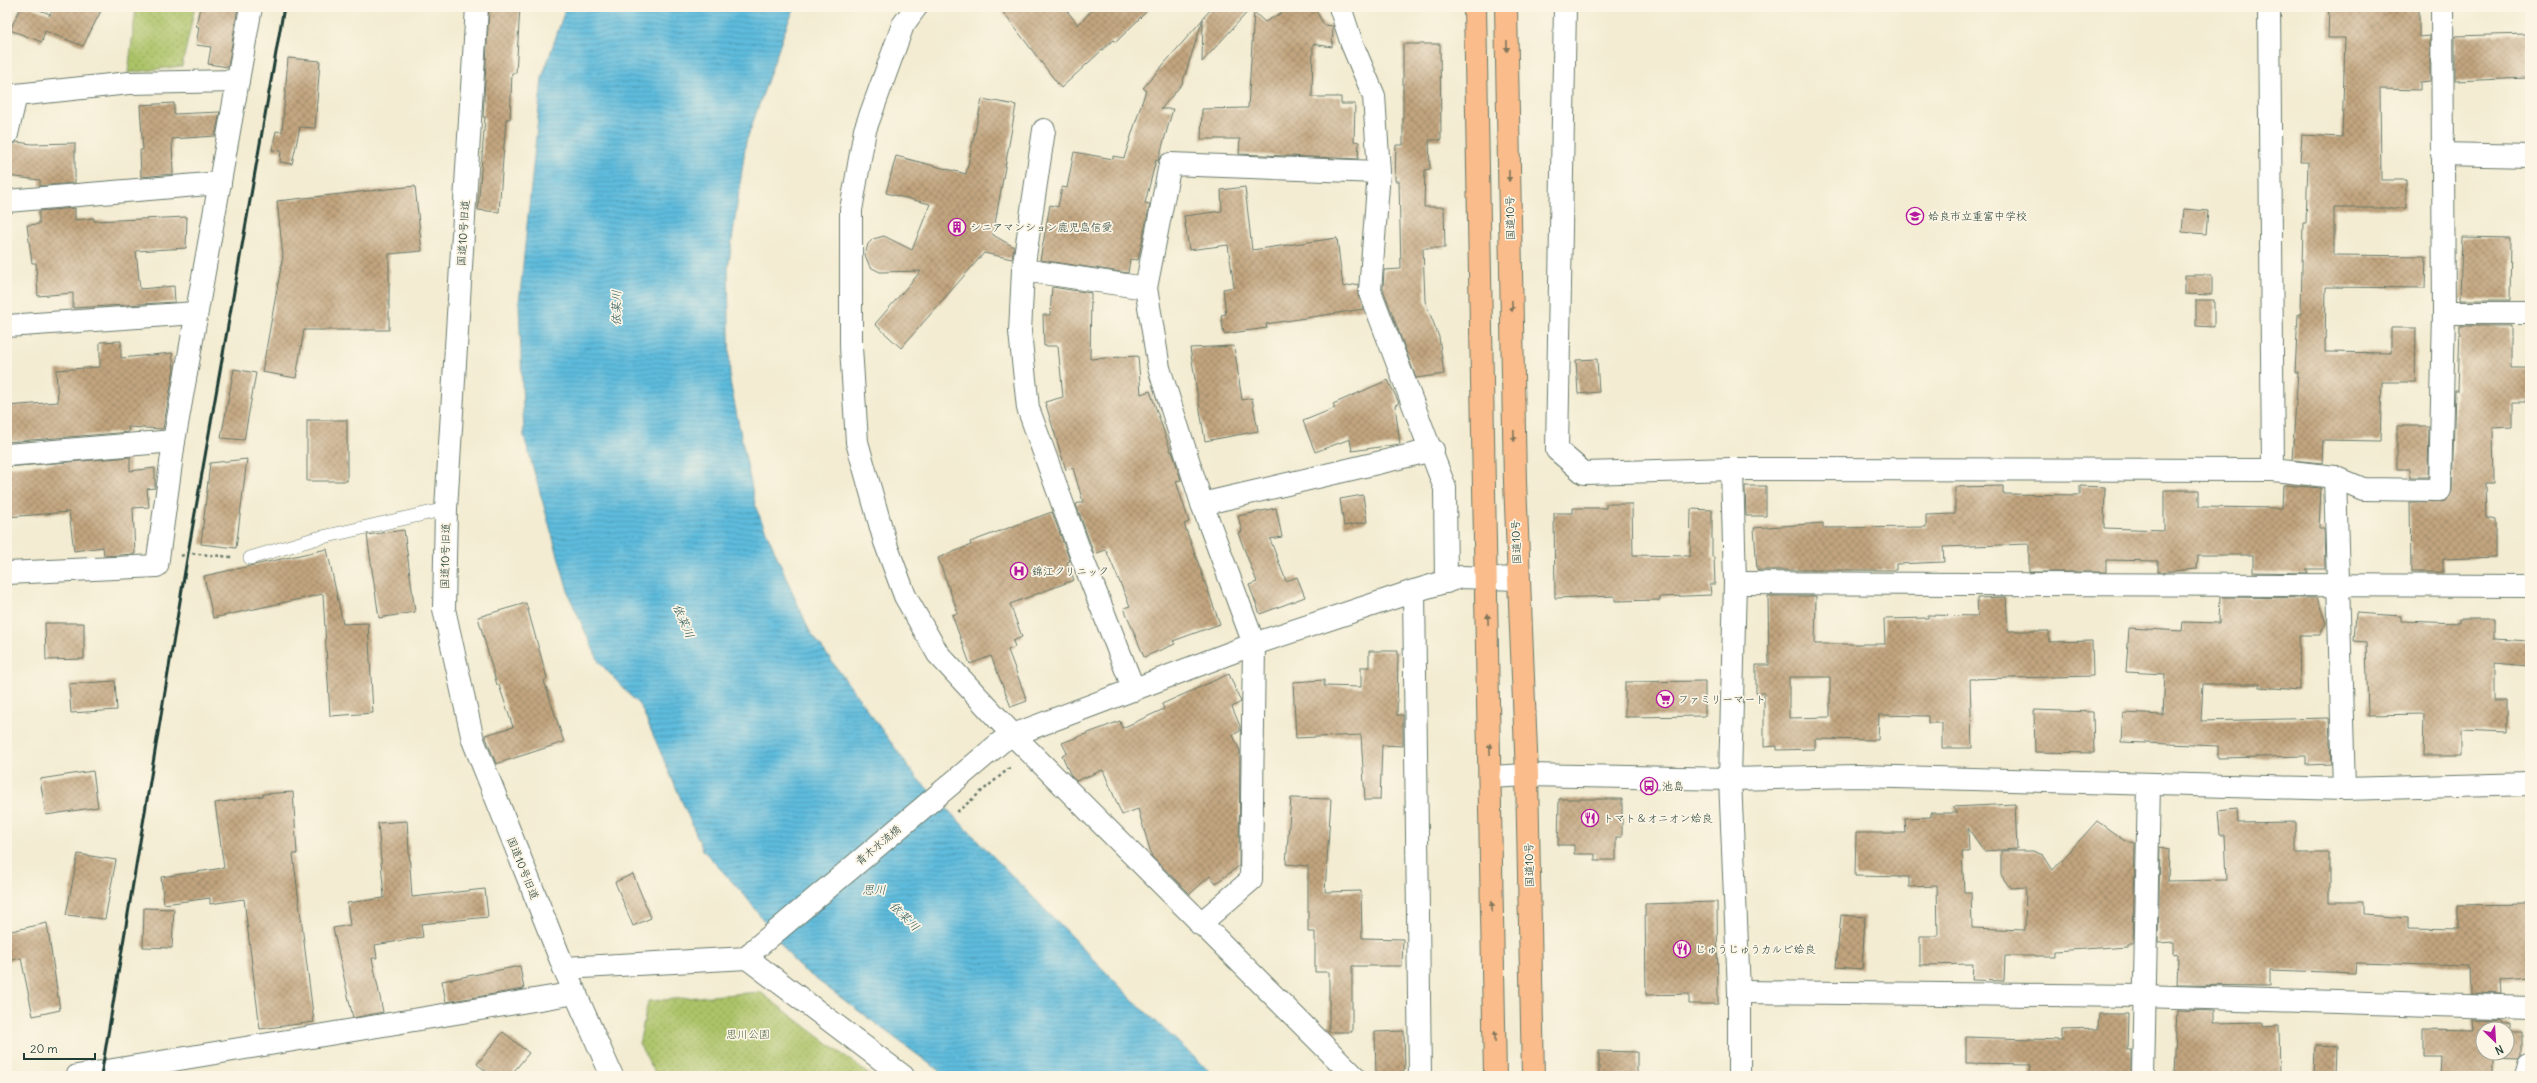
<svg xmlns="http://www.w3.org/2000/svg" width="2537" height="1083" font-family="Delius,'Klee One',sans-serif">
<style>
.park{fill:url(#park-dots);stroke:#66804e}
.water{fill:url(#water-rules);stroke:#3f7c88}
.building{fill:url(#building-cross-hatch);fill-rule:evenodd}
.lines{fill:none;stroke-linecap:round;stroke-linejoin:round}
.service-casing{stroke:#697a6b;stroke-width:14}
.minor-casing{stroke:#697a6b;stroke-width:24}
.tertiary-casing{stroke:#697a6b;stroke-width:24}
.trunk-casing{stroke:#697a6b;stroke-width:24}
.path{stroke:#697a6b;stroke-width:2.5;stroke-dasharray:3 3;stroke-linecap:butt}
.service{stroke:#fff;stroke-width:13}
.minor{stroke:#fff;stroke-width:22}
.tertiary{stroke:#fff;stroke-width:22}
.trunk{stroke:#f9bc8a;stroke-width:22}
.rail{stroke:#1f3d34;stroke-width:3}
.oneway{fill:#81765b}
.labels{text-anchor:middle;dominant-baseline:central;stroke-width:3.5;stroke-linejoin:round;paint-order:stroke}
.poi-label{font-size:11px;fill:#1f3d34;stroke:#fcf5e5;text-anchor:start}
.street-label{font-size:11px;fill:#1f3d34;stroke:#fcf5e5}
.park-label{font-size:11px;fill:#425e41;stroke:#fcf5e5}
.water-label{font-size:12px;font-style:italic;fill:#2f5d5e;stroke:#fcf5e5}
</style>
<defs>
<pattern id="park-dots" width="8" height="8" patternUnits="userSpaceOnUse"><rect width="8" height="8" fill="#acc368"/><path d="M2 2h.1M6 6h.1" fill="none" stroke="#8ba056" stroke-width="1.8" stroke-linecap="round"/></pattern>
<pattern id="water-rules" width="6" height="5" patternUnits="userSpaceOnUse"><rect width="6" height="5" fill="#5fbcdd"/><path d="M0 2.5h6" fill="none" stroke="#4e9ab4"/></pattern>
<pattern id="building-cross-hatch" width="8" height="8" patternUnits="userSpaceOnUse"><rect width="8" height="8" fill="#c2a57f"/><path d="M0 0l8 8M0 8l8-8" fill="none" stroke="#9d8869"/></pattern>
</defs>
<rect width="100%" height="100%" fill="#fcf5e5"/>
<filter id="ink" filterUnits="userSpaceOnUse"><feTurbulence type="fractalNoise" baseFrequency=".025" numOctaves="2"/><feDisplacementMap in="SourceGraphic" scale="8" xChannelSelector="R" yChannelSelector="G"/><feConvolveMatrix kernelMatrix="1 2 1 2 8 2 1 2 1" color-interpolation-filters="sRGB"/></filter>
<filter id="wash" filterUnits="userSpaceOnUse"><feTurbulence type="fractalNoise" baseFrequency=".012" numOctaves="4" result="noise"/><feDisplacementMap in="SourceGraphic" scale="16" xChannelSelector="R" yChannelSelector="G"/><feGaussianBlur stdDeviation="0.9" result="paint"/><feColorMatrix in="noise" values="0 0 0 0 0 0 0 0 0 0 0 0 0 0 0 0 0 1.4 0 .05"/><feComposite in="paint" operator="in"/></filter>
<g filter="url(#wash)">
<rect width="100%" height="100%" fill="#f3ecd2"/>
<g class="park">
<polygon points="136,7 195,7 182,66 128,73"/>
<polygon points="760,992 871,1076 657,1076 639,1044 648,1001"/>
</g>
<polygon class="water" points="566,7 796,7 788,22 746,142 728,269 730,382 756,508 809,630 917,778 1131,998 1214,1076 946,1076 797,965 746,897 703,850 641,707 599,662 570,598 524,436 519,304 542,78"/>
<g id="blocks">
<g class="building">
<polygon points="21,7 31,7 50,14 49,16 54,7 103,7 83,46 45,31 42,42 10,30"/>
<polygon points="200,7 238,7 228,67 208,64 211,47 196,45 199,27 196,26"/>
<polygon points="489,7 520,7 516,73 512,73 510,119 506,119 499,212 478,210 485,117 483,117"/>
<polygon points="999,7 1064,7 1078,25 1095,7 1151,7 1116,42 1113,40 1061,88"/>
<polygon points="1213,7 1252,7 1202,62 1203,18"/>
<polygon points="1292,7 1314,7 1324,25 1333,26 1332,47 1313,44 1312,97 1341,97 1341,104 1355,104 1354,141 1359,142 1358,159 1239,154 1240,139 1201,139 1202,109 1248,108 1254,12 1265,22"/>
<polygon points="2329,7 2419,8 2419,37 2430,36 2430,81 2420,82 2420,90 2380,89 2381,180 2406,180 2406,208 2334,208 2334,255 2426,256 2425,288 2326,287 2325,352 2391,353 2391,328 2416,328 2415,382 2382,382 2380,441 2323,440 2322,463 2292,460 2298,372 2295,372 2298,314 2301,314 2303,223 2306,223 2308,162 2300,162 2302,135 2342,137 2345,38 2328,38"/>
<polygon points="1203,19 1182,84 1161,109 1173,109 1158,161 1156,160 1145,203 1150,204 1138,260 1130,259 1128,273 1040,260 1050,205 1058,207 1062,187 1067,188 1074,152 1113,159 1113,156 1124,158 1146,90 1143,88"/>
<polygon points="2527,34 2528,78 2455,81 2455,36"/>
<polygon points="1403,44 1440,44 1441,140 1429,140 1430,169 1425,170 1424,207 1444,207 1445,248 1423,248 1425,301 1439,337 1444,374 1416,378 1383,289 1384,270 1401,269 1399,181 1395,181 1396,145 1403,145"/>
<polygon points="288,58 320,61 315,128 300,127 292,164 280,162 281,151 272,150 276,131 282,132"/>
<polygon points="982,99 1016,105 993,235 1014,247 1012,259 984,253 901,348 875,324 921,271 880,272 870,267 865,255 868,244 873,239 884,236 912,250 930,204 886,193 896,156 966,174"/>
<polygon points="174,103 174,114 220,112 215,136 172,139 173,174 141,177 140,150 143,150 140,105"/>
<polygon points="17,142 32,144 75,143 75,183 40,186 40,180 7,176 11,146"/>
<polygon points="415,186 422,251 389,254 389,330 304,330 296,378 262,372 283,256 277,201"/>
<polygon points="1245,187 1252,250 1337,238 1343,287 1358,284 1358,295 1364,309 1266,324 1267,328 1224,334 1221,315 1226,314 1223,289 1234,287 1228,245 1189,250 1184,216 1222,211 1221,190"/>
<polygon points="75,208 75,220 94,218 94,221 187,217 186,248 136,251 140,289 174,286 175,302 73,308 73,293 38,296 36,263 32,263 27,225 39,224 39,211"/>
<polygon points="2184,209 2208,211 2206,234 2182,232"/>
<polygon points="2462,237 2511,238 2510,300 2460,300"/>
<polygon points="2185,275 2212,275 2212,295 2185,294"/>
<polygon points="1052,287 1091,293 1090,359 1138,356 1141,394 1150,391 1171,452 1172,451 1181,480 1176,481 1189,522 1184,524 1220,624 1173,641 1175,644 1144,657 1124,608 1130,606 1106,550 1094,554 1093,551 1076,504 1083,502 1073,468 1066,470 1045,402 1063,397 1058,346 1044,346 1043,315 1050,315"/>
<polygon points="2196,300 2214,300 2214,327 2196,326"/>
<polygon points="2460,326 2511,326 2511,368 2530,368 2530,402 2512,402 2512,427 2493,428 2494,483 2485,483 2486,518 2495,520 2495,557 2443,559 2443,572 2411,572 2410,502 2446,501 2452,491 2455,390 2458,390"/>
<polygon points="121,341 121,358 172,353 174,369 163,429 128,427 129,432 7,442 7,406 58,402 56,370 100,367 100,342"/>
<polygon points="1234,346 1242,400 1252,398 1258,431 1205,441 1190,348"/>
<polygon points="1597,359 1599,392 1578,394 1576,360"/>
<polygon points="234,369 256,373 244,440 221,438"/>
<polygon points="1388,380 1399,403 1395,405 1400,444 1352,451 1350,439 1315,452 1303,421 1335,408 1333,404"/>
<rect x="307" y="420" width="40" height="61"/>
<polygon points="2397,426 2429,426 2428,477 2410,477 2410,469 2397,469"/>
<polygon points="130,457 130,471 155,468 155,488 147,489 149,507 133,508 135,554 104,556 103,547 74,551 69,512 7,517 7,467"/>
<polygon points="247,459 236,548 201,544 210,463"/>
<polygon points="2283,485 2321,488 2319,528 2324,528 2325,569 2306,569 2308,573 2253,572 2253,555 2198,555 2197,569 2158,572 2158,561 2106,560 2106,572 2029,572 2029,544 1943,547 1944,562 1896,564 1896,570 1757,570 1754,528 1823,523 1823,528 1926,527 1926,515 1955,514 1955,487 2003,486 2003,494 2080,495 2080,486 2105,487 2104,528 2164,530 2164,490 2199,490 2199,507 2282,508"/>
<polygon points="1745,486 1766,486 1766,516 1746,516"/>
<polygon points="1363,495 1367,522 1344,526 1340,499"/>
<polygon points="1606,504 1632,504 1633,555 1690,556 1691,509 1712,510 1712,557 1714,557 1715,584 1710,584 1711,595 1660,597 1660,600 1615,601 1615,596 1555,598 1554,513 1573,513 1573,508 1606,508"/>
<polygon points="1276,508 1282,537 1270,539 1286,581 1297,577 1305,597 1260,614 1249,585 1257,582 1238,533 1242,532 1238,516"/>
<polygon points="1052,512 1070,561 1067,562 1074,580 1010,604 1022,637 1013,641 1015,647 1008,650 1027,701 1011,707 991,656 970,664 952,615 958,613 938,558 971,545 970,542"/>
<polygon points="404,530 415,612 379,618 367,535"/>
<polygon points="327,549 343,624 368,623 373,713 330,716 323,594 213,618 204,576"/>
<path d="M1768,596h48l-1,48h70l-1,-25 44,-1v-3l50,1 -1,-18 29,-1 2,34h41v11l43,-1 1,35 -123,3 2,69h-30v-25h-14v-7l-49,-1 -1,25 -63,-1v10l-38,1v-4l-13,1v-54h-8v-28h13zM1789,677h41v40l-41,1z"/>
<polygon points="2220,597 2317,598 2326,623 2320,635 2299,635 2300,690 2260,687 2260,684 2203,684 2201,721 2329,718 2331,764 2306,765 2306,756 2218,758 2218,746 2121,742 2123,713 2163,715 2165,674 2126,672 2129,628 2182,631 2183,622 2219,623"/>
<polygon points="526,603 547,678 544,681 564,742 496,764 485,735 513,727 499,685 497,685 478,617"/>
<polygon points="2356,613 2401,616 2401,621 2459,623 2459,619 2494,619 2494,639 2530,641 2530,666 2494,663 2494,701 2507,701 2507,732 2461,730 2461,756 2423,756 2424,714 2368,715 2366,642 2354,641"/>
<polygon points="45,623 84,623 84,659 46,660"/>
<polygon points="1369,651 1398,651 1397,715 1403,715 1403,746 1382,745 1380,800 1365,800 1361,735 1296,738 1293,682 1324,680 1324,686 1361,687 1361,667 1369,667"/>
<polygon points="1229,674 1241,702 1232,707 1240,726 1240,731 1233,735 1240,751 1239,866 1216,883 1210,876 1190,894 1152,857 1138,809 1122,815 1103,770 1076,781 1071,776 1062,755 1067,753 1062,743 1120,721 1122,728 1164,709 1162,704"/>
<polygon points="115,681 117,710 71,713 69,684"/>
<polygon points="1705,681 1705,716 1625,717 1625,682"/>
<polygon points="2034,710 2093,712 2094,753 2035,752"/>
<polygon points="93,771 98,807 46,815 40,779"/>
<polygon points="293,792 297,854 293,854 314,1022 260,1029 244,899 210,904 210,898 164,904 161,877 224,868 215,803 263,796 263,794"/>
<polygon points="1291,798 1331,799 1325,892 1361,891 1362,938 1403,939 1402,966 1352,966 1352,1032 1329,1032 1329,972 1315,972 1315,932 1308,932 1308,866 1286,864"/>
<polygon points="1559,799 1622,799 1622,837 1616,837 1616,860 1595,860 1595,854 1574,854 1574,845 1558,845"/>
<polygon points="2015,804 2017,849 1984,851 1968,828 1969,852 1962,852 1964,892 1971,892 1972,928 2025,930 2026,887 2010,888 2001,875 2001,851 2033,851 2043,855 2053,870 2097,821 2125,841 2135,843 2133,944 2128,944 2128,946 2055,951 2055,956 2005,956 2004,981 1972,980 1973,964 1920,965 1920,936 1938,936 1937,886 1909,887 1909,877 1855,876 1856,833 1906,833 1905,818 1931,817 1931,813 1958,813 1953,807"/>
<polygon points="2237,809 2238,823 2296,822 2296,853 2329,853 2329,902 2363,902 2363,915 2408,918 2408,929 2458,930 2458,905 2530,904 2530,979 2499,981 2500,995 2471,994 2470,966 2356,963 2355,973 2270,970 2270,986 2177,985 2178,954 2174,955 2174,942 2158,943 2160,847 2169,849 2168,881 2226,880 2224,835 2220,835 2218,811"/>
<polygon points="407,821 412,897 485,889 488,917 421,924 423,937 375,945 377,958 372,958 383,1012 353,1018 333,928 350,925 347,903 384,898 378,823"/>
<polygon points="78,854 116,860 105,919 66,915"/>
<polygon points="633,874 651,918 633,926 615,882"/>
<polygon points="1717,902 1718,1004 1689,1004 1689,994 1646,995 1645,904"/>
<polygon points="144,908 174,909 172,948 143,947"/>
<polygon points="1841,915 1865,917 1862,969 1836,967"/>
<polygon points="47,923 60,1010 33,1016 21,958 7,961 7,932"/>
<polygon points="520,966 524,989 446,1002 442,981"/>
<polygon points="2177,1010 2214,1011 2214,1023 2263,1022 2263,1026 2279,1025 2280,1076 2174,1076"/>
<polygon points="2099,1014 2128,1014 2127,1050 2131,1050 2131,1076 2030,1076 2031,1064 1966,1063 1966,1037 2062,1040 2062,1030 2098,1029"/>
<path d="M2472,1019l29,1 1,4h7v8h13v24l-2,3 -25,-1v18h-55l1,-20h-18v-26l50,1zM2483,1029h24v24h-24z"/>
<polygon points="1404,1031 1405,1069 1397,1076 1376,1076 1375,1032"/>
<polygon points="503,1032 529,1053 510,1076 492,1076 477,1064"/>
<polygon points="2316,1045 2338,1046 2337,1076 2315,1076"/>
<polygon points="1599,1051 1637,1052 1637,1076 1599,1076"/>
</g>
</g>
</g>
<g filter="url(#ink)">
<use href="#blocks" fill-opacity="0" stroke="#697a6b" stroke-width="1"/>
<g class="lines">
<defs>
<polyline id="service" points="250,558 314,539 446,509"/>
<g id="minor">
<polyline points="916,7 903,25 865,130 851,210 851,347 857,442 885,542 905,596 938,654 1013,735 1354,1076"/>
<polyline points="1340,7 1352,44 1374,96 1379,172 1370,291 1445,488 1446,582"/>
<polyline points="1565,7 1557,450 1584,473 1732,469 2273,470 2335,477 2363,489 2440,490 2444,313 2530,313"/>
<polyline points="2269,7 2273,470"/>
<polyline points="2442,7 2444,313"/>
<polyline points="7,134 16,95 129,83 238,81"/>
<polyline points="2442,154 2530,156"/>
<polyline points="7,201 220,183"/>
<polyline points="1023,270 1044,130"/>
<polyline points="1146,288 1170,164 1379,172"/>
<polyline points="7,326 196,313"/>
<polyline points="7,455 174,441"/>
<polyline points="1732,469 1735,583 1730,779 1739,992 1739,1076"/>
<polyline points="2335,477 2344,789"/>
<polyline points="1202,504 1433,450"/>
<polyline points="7,573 157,566 174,441 251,7"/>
<polyline points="1735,583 2530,586"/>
<polyline points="1414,591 1420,1076"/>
<polyline points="1134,690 1081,555 1028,408 1020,332 1023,270 1146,288 1159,368 1202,504 1254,644 1251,880 1200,924"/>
<polyline points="747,958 903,1076"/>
<polyline points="564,968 747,958 755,949 1001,742 1013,735 1254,644 1414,591 1461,577 1517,579"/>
<polyline points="1739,992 2143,996 2530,1008"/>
<polyline points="77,1076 576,993"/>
<polyline points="2143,1076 2149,784"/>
<polyline points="2527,1076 2530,1065"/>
</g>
<g id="tertiary">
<polyline points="477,7 446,509 444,609 473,740 564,968 612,1076"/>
<polyline points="1490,777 1527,775 1730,779 1858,776 2344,789 2530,784"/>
</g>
<g id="trunk">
<polyline points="1475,7 1495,1076"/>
<polyline points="1506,7 1515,482 1527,775 1533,1076"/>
</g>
</defs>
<use href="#service" class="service-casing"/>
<use href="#minor" class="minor-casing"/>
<use href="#tertiary" class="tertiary-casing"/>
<use href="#trunk" class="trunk-casing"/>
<g class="path">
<polyline points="181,556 188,553 232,557"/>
<polyline points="957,812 1012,766"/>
</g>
<use href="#service" class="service"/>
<use href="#minor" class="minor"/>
<use href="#tertiary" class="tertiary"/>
<use href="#trunk" class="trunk"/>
<polyline class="rail" points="101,1076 188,553 284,7"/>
</g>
<defs><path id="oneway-solid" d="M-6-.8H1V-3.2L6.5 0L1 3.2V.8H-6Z"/></defs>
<g class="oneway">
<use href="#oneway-solid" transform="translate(1507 46) rotate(89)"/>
<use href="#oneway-solid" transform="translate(1509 176) rotate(89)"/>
<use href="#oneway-solid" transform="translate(1512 306) rotate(89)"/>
<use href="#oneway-solid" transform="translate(1514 436) rotate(89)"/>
<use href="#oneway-solid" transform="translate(1488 619) rotate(-91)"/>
<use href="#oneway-solid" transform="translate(1490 749) rotate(-91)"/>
<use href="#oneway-solid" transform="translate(1492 907) rotate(-91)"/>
<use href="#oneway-solid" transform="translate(1495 1037) rotate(-91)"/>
</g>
</g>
<defs>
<symbol id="school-ring" viewBox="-11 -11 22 22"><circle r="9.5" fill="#fcf5e5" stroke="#b5179e" stroke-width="1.5"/><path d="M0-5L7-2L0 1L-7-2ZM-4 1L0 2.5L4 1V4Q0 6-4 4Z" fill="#b5179e"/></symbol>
<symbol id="building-ring" viewBox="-11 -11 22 22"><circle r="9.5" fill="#fcf5e5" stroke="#b5179e" stroke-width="1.5"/><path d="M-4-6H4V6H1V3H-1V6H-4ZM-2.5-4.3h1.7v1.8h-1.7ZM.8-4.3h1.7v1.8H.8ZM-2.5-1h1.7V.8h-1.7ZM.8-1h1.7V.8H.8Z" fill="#b5179e"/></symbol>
<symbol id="hospital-ring" viewBox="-11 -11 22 22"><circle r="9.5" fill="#fcf5e5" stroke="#b5179e" stroke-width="1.5"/><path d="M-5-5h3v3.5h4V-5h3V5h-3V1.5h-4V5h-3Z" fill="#b5179e"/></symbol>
<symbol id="supermarket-ring" viewBox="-11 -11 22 22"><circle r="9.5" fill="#fcf5e5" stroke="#b5179e" stroke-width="1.5"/><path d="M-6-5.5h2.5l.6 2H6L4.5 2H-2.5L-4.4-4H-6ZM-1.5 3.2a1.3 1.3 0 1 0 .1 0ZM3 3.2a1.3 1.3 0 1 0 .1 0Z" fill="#b5179e"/></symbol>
<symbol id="bus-ring" viewBox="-11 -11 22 22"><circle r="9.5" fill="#fcf5e5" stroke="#b5179e" stroke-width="1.5"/><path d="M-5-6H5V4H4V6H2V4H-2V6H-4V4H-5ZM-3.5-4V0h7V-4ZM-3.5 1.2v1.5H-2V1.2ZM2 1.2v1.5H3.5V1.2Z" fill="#b5179e"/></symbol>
<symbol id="restaurant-ring" viewBox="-11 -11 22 22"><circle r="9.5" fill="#fcf5e5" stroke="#b5179e" stroke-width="1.5"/><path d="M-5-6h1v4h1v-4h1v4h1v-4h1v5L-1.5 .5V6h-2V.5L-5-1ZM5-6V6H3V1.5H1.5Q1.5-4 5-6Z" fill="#b5179e"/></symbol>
</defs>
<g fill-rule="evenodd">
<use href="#school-ring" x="1905" y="206" width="20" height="20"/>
<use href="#building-ring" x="947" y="217" width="20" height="20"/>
<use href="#hospital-ring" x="1009" y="561" width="20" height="20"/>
<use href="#supermarket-ring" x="1655" y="689" width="20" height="20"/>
<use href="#bus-ring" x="1639" y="776" width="20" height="20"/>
<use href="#restaurant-ring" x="1580" y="808" width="20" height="20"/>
<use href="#restaurant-ring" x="1672" y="939" width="20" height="20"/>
</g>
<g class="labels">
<g class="poi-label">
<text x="1928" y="216">姶良市立重富中学校</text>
<text x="970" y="227">シニアマンション鹿児島信愛</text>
<text x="1032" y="571">錦江クリニック</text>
<text x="1678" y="699">ファミリーマート</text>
<text x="1662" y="786">池島</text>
<text x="1603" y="818">トマト＆オニオン姶良</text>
<text x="1695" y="949">じゅうじゅうカルビ姶良</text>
</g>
<g class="street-label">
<text transform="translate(1510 218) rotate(-91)">国道10号</text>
<text transform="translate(463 233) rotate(-86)">国道10号旧道</text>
<text transform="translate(1516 542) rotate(-92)">国道10号</text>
<text transform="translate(445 556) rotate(-89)">国道10号旧道</text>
<text transform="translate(878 845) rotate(-40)">青木水流橋</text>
<text transform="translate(1529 865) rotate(-91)">国道10号</text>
<text transform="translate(523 868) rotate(68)">国道10号旧道</text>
</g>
<g class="park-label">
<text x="748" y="1034">思川公園</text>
</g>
<g class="water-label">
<text transform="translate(616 308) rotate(-89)">依某川</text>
<text transform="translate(684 621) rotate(67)">依某川</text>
<text x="874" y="889">思川</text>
<text transform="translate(905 916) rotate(45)">依某川</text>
</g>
</g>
<rect width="2537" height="1083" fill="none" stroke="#fcf5e5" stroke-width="24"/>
<g transform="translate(2495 1041) rotate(155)"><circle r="19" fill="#fcf5e5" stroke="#a4ab9e"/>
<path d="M0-3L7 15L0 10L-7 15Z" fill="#b5179e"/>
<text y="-6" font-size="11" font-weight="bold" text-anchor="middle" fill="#1f3d34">N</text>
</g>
<path d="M24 1053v6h71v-6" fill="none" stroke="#1f3d34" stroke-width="2"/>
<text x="30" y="1053" font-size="12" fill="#1f3d34" stroke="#fcf5e5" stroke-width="3" paint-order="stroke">20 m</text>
</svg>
